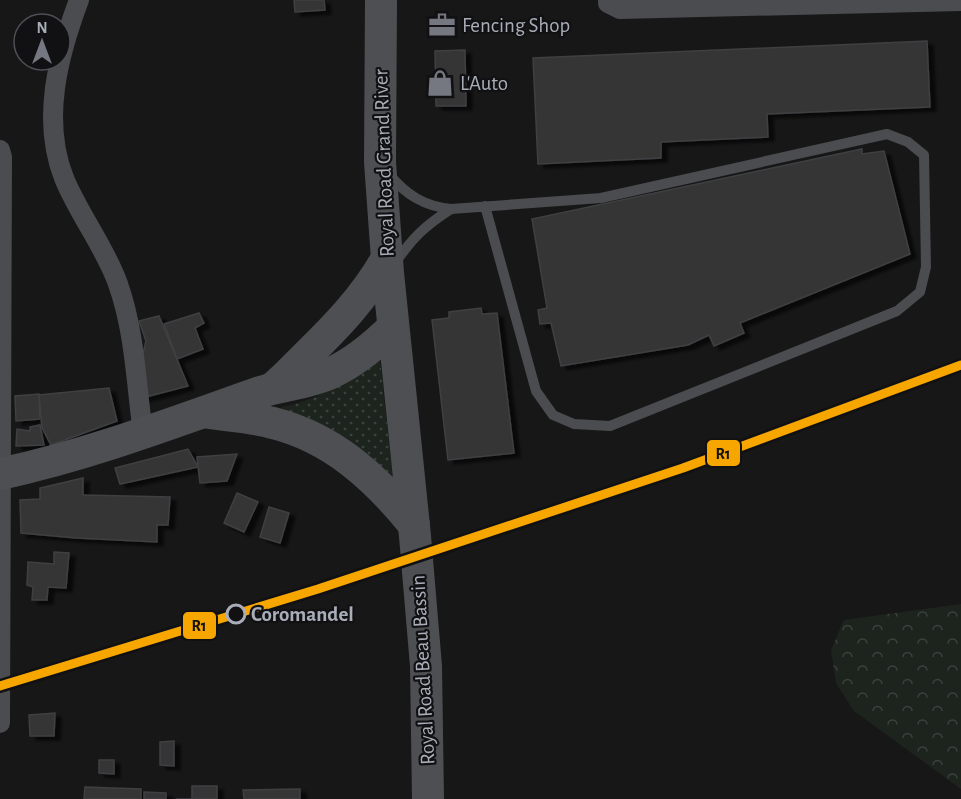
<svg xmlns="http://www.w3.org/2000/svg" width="961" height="799" font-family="'Alegreya Sans',sans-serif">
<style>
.grass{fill:url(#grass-dots)}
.forest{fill:url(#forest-crowns)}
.building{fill:#353536;stroke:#3f4043;stroke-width:1.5;filter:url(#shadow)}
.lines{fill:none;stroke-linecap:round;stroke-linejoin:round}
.lane{stroke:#4b4c50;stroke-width:10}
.street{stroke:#4b4c50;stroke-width:20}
.primary{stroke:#4d4f52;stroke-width:32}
.rail-1-casing{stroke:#111113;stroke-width:14}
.rail-1{stroke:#f7a600;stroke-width:9}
.stop-dot{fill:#111113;stroke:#a8adb8;stroke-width:3}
.labels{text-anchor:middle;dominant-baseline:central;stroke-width:4.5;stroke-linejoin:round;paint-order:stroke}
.poi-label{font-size:21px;fill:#a8adb8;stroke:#111113;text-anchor:start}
.street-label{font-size:21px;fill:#a8adb8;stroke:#111113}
.stop-label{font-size:21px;font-weight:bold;fill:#a8adb8;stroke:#111113;text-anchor:start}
.line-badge{stroke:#111113;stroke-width:2}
.pale-badge-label{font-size:16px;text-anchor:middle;font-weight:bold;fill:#111}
</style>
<defs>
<pattern id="grass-dots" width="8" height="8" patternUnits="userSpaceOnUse" patternTransform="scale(1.5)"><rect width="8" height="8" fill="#1d241e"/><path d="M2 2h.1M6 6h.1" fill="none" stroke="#3b413d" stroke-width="1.8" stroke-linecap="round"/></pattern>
<pattern id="forest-crowns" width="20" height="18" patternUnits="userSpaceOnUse" patternTransform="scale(1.5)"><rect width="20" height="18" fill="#1d241e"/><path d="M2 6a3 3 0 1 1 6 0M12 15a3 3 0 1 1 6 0" fill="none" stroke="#3b413d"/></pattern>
<filter id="shadow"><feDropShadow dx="6" dy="4" stdDeviation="1.5" flood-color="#0009"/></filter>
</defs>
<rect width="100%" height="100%" fill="#171717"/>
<path class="grass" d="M379,351l14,129 -127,-69c52,-11 75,-22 113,-60z"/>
<polygon class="forest" points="961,604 961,789 854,711 836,683 831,650 844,620"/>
<g class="building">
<polygon points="294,0 324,0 325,10 295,12"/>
<polygon points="927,41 930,107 767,114 768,137 661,142 661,158 538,164 533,58"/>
<polygon points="465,50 466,106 436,106 435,51"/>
<polygon points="862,149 862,154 884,151 910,254 740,323 744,333 714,346 709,335 688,345 561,366 551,323 540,324 538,310 547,308 532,219"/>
<polygon points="481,308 482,314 497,313 514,453 448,460 432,320 449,318 449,312"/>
<polygon points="199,313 204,323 195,328 203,349 177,359 164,324"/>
<polygon points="159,316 188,386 142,398 141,362 146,341 139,321"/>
<polygon points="109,388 117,421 51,445 42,428 39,395"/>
<polygon points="39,394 40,419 16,421 15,396"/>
<polygon points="40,425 44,445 16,446 17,429 30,431 30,427"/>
<polygon points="188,449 198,467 120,484 115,468"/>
<polygon points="237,454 227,481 200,483 197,457"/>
<polygon points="83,478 83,495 170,497 168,525 157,525 157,542 76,538 21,533 20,500 40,499 40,488"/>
<polygon points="237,493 258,502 244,532 224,523"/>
<polygon points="269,507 289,513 280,543 260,537"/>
<polygon points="54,552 69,553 66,588 48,587 47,600 32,600 33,587 27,585 28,562 54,564"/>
<polygon points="55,713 54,736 30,736 29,715"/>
<polygon points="174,741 174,766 160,765 160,742"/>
<polygon points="99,760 114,760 114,774 99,773"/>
<polygon points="192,786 217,786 217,799 176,799 192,799"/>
<polygon points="85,787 141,789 141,799 84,799"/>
<polygon points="300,789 300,799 244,799 243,790"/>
<polygon points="144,792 166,793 166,799 144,799"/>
</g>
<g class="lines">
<g class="lane">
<path d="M389,174c17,21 35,32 62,35l150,-11 286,-64 21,8 16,13 2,112 -6,25 -23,19 -287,115 -36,-2 -21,-9 -17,-24 -51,-185"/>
<path d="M396,262c16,-24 30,-37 55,-53"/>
</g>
<g class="street">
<path d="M79,0c-21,56 -38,120 -15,178 14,35 42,71 54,106 17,48 18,99 25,149"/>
<polyline points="608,0 608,3 620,9 961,1"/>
<polyline points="0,150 2,157 0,723"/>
</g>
<g class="primary">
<polyline points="381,0 380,162 388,273 415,536 426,666 428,799"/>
<path d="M274,387c11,-9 20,-19 30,-29 32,-31 61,-61 83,-100"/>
<path d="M209,413c21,3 43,4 64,10 60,15 103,55 141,102"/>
<path d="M0,474c88,-19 172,-51 257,-81 24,-8 51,-9 74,-20 24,-11 44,-28 62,-46"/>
</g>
<defs>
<polyline id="rail-1" points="0,686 318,589 683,468 961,365"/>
</defs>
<use href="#rail-1" class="rail-1-casing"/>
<use href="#rail-1" class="rail-1"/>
</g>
<defs>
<symbol id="office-bare" viewBox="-9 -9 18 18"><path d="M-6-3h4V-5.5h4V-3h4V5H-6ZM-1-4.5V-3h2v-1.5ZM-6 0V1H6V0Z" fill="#757880" stroke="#111113" stroke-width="2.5" paint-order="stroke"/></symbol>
<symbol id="shop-bare" viewBox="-9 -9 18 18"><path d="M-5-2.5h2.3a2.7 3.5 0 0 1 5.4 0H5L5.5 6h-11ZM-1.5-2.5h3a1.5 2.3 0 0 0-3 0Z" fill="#757880" stroke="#111113" stroke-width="2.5" paint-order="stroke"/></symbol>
</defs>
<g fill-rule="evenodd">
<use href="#office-bare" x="423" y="6" width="38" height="38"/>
<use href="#shop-bare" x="421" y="64" width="38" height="38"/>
</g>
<circle class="stop-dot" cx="236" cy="614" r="9"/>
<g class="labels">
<g class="poi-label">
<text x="462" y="25">Fencing Shop</text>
<text x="460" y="83">L'Auto</text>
</g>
<g class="street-label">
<text transform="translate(384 163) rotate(-92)">Royal Road Grand River</text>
<text transform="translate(423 670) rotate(-93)">Royal Road Beau Bassin</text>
</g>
<g class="stop-label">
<text x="251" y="614">Coromandel</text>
</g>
</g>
<g class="line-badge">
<rect x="706" y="439" width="35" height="28" rx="6" fill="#f7a600"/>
<rect x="182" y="611" width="35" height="29" rx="6" fill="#f7a600"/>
</g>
<g class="pale-badge-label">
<text x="723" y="459">R1</text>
<text x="199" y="631">R1</text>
</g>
<g transform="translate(42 42)"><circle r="28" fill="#111113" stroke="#4d4f55" stroke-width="1.5"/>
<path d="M0-4.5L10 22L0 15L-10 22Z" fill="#757880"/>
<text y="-9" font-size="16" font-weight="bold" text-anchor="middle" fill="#a8adb8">N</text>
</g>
</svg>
